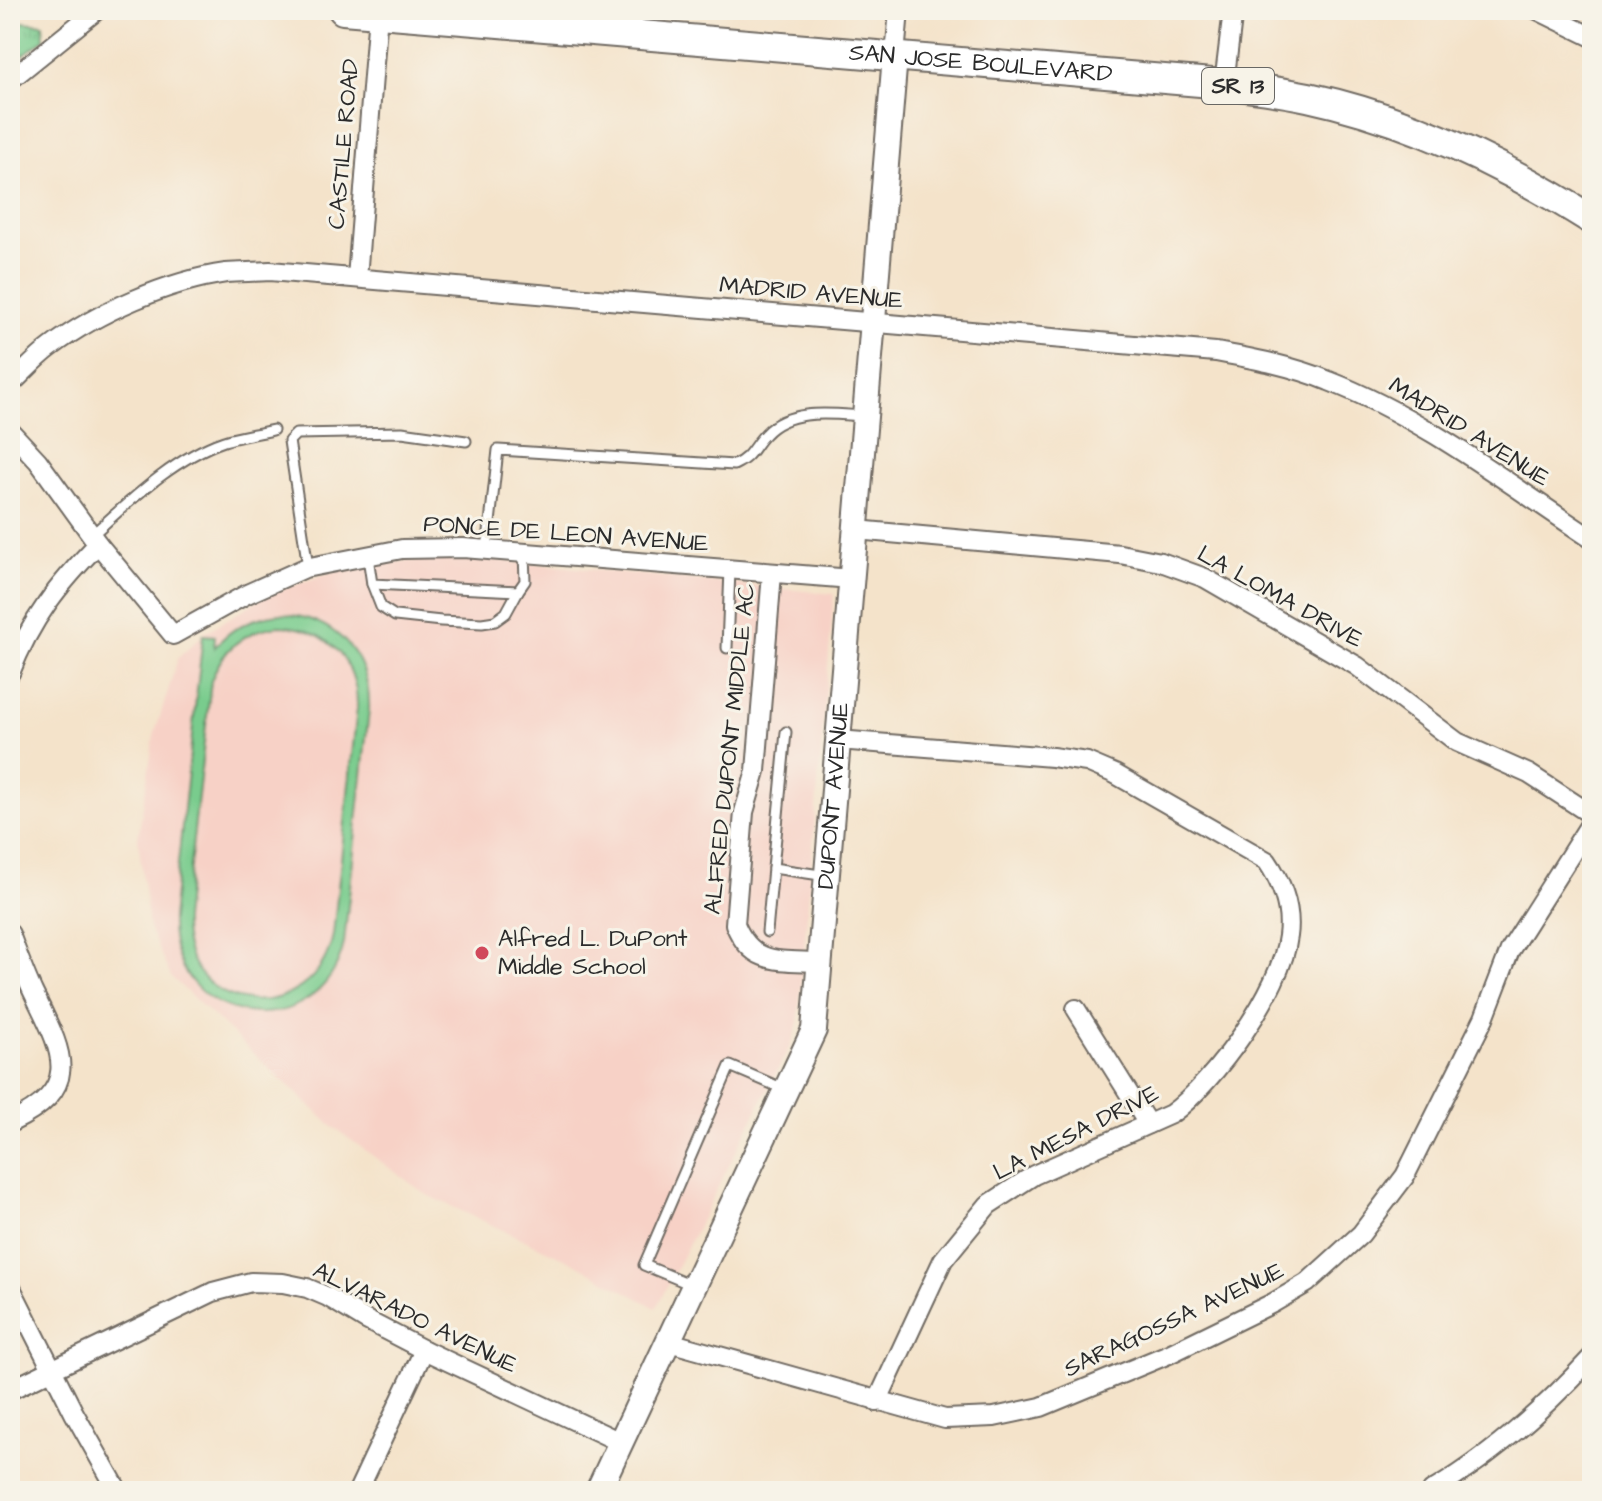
<svg xmlns="http://www.w3.org/2000/svg" width="1602" height="1501" font-family="'Architects Daughter',sans-serif">
<style>
.built{fill:#f7d1c6}
.grass{fill:url(#grass-tufts);stroke:#527c5c;stroke-width:2}
.pitch{fill:#79cc8d;stroke:#527c5c;stroke-width:2;fill-rule:evenodd}
.lines{fill:none;stroke-linecap:round;stroke-linejoin:round}
.lane-casing{stroke:#716b63;stroke-width:13}
.street-casing{stroke:#716b63;stroke-width:22}
.secondary-casing{stroke:#716b63;stroke-width:28}
.primary-casing{stroke:#716b63;stroke-width:32}
.lane{stroke:#fff;stroke-width:9}
.street{stroke:#fff;stroke-width:18}
.secondary{stroke:#fff;stroke-width:24}
.primary{stroke:#fff;stroke-width:28}
.poi-dot{fill:#d1495b;stroke:#f7f3e8;stroke-width:3}
.labels{text-anchor:middle;dominant-baseline:central;stroke-width:6;stroke-linejoin:round;paint-order:stroke}
.shield{fill:#f7f3e8;stroke:#686764;stroke-width:2}
.shield-label{font-size:22px;font-weight:bold;fill:#2b2b2b}
.street-label{font-size:24px;fill:#2b2b2b;stroke:#f7f3e8}
.poi-label{font-size:24px;fill:#2b2b2b;stroke:#f7f3e8;text-anchor:start}
</style>
<defs>
<pattern id="grass-tufts" width="24" height="20" patternUnits="userSpaceOnUse" patternTransform="scale(2)"><rect width="24" height="20" fill="#79cc8d"/><path d="M3 7l-1-3M5 7V3M7 7l1-3M15 17l-1-3M17 17v-4M19 17l1-3" fill="none" stroke="#69af7a"/></pattern>
</defs>
<rect width="100%" height="100%" fill="#f7f3e8"/>
<filter id="ink" filterUnits="userSpaceOnUse"><feTurbulence type="fractalNoise" baseFrequency=".0125" numOctaves="2"/><feDisplacementMap in="SourceGraphic" scale="16" xChannelSelector="R" yChannelSelector="G"/><feConvolveMatrix kernelMatrix="1 2 1 2 8 2 1 2 1" color-interpolation-filters="sRGB"/></filter>
<filter id="wash" filterUnits="userSpaceOnUse"><feTurbulence type="fractalNoise" baseFrequency=".006" numOctaves="4" result="noise"/><feDisplacementMap in="SourceGraphic" scale="32" xChannelSelector="R" yChannelSelector="G"/><feGaussianBlur stdDeviation="1.8" result="paint"/><feColorMatrix in="noise" values="0 0 0 0 0 0 0 0 0 0 0 0 0 0 0 0 0 1.4 0 .05"/><feComposite in="paint" operator="in"/></filter>
<g filter="url(#wash)">
<rect width="100%" height="100%" fill="#f4e3ca"/>
<polygon class="built" points="459,556 834,594 798,1021 793,1040 656,1308 572,1262 427,1195 333,1127 171,977 149,928 138,838 154,736 178,658 206,632 267,595 346,567"/>
<polygon class="grass" points="10,21 43,24 44,39 10,65"/>
<path class="pitch" d="M279,614c55,2 92,40 90,96l-25,233c-22,104 -175,89 -172,-25l31,-283 12,1 -1,12c17,-21 39,-31 65,-34zM279,626c48,1 79,35 78,82l-24,227c-20,96 -152,83 -149,-16l27,-238c11,-32 34,-51 68,-55z"/>
</g>
<g filter="url(#ink)">
<g class="lines">
<defs>
<g id="lane">
<path d="M92,535c39,-35 82,-77 132,-94 16,-5 33,-7 49,-11"/>
<path d="M487,550l11,-100 236,15c18,-8 18,-18 31,-31 24,-26 66,-20 97,-18"/>
<polyline points="368,557 372,584 518,591 525,581 524,553"/>
<polyline points="308,567 289,441 296,434 402,432 466,441"/>
<polyline points="372,584 381,607 395,616 441,621 482,623 495,621 506,613 518,591"/>
<polyline points="727,648 730,569"/>
<polyline points="786,732 773,868 827,876"/>
<polyline points="767,932 773,868"/>
<polyline points="692,1285 644,1265 730,1066 786,1090"/>
</g>
<g id="street">
<polyline points="1537,10 1592,37"/>
<polyline points="895,56 899,10"/>
<polyline points="10,80 97,10"/>
<polyline points="1224,84 1233,10"/>
<polyline points="357,278 378,13"/>
<path d="M10,385c13,-12 26,-27 41,-38 46,-35 118,-66 175,-74 14,-1 29,-1 44,-2l946,81c38,7 77,14 113,29 95,37 178,102 263,158"/>
<polyline points="10,431 38,461 98,544 173,635 247,594 305,568 402,549 463,548 852,579"/>
<polyline points="856,530 1120,554 1161,562 1205,578 1357,666 1457,742 1529,774 1592,815"/>
<path d="M772,573l-16,198 -12,41 -9,112c17,42 45,36 84,38"/>
<path d="M10,673c21,-54 48,-88 88,-129"/>
<path d="M838,740l214,17 35,5 28,12 152,87c15,22 25,46 21,75 -6,53 -74,147 -117,178l-137,61 -46,30 -45,55 -66,142"/>
<path d="M10,934c7,19 14,39 23,58 29,60 52,95 -23,131"/>
<polyline points="1076,1009 1148,1124"/>
<polyline points="10,1286 74,1413 118,1491"/>
<polyline points="669,1342 945,1419 994,1417 1041,1407 1169,1354 1273,1303 1307,1283 1361,1234 1405,1176 1484,1018 1510,950 1592,821"/>
<polyline points="10,1390 213,1292 251,1282 283,1283 307,1288 328,1297 366,1320 424,1350 620,1442"/>
<polyline points="358,1491 424,1350"/>
<path d="M1432,1491c60,-35 113,-83 160,-134"/>
</g>
<g id="secondary">
<path id="s1" d="M598,1491l216,-461 81,-974"/>
</g>
<g id="primary">
<path id="s2" d="M343,10l881,74c28,4 56,7 84,13 103,22 196,67 284,123"/>
</g>
</defs>
<use href="#lane" class="lane-casing"/>
<use href="#street" class="street-casing"/>
<use href="#secondary" class="secondary-casing"/>
<use href="#primary" class="primary-casing"/>
<use href="#lane" class="lane"/>
<use href="#street" class="street"/>
<use href="#secondary" class="secondary"/>
<use href="#primary" class="primary"/>
</g>
</g>
<circle class="poi-dot" cx="482" cy="953" r="8"/>
<g class="labels">
<rect class="shield" x="1202" y="68" width="72" height="36" rx="6"/>
<g class="shield-label">
<text x="1238" y="86">SR 13</text>
</g>
<g class="street-label">
<text stroke="none"><textPath href="#s2" startOffset="640">SAN JOSE BOULEVARD</textPath></text>
<text transform="translate(344 144) rotate(-85)">CASTILE ROAD</text>
<text transform="translate(811 293) rotate(5)">MADRID AVENUE</text>
<text transform="translate(1469 432) rotate(32)">MADRID AVENUE</text>
<text transform="translate(566 534) rotate(4)">PONCE DE LEON AVENUE</text>
<text transform="translate(1280 597) rotate(29)">LA LOMA DRIVE</text>
<text transform="translate(730 749) rotate(-84)">ALFRED DUPONT MIDDLE AC</text>
<text stroke="none"><textPath href="#s1" startOffset="744">DUPONT AVENUE</textPath></text>
<text transform="translate(1076 1133) rotate(-27)">LA MESA DRIVE</text>
<text transform="translate(415 1318) rotate(26)">ALVARADO AVENUE</text>
<text transform="translate(1174 1320) rotate(-25)">SARAGOSSA AVENUE</text>
</g>
<g class="poi-label">
<text x="498" y="939">Alfred L. DuPont<tspan x="498" dy="28">Middle School</tspan></text>
</g>
</g>
<rect width="1602" height="1501" fill="none" stroke="#f7f3e8" stroke-width="40"/>
</svg>
